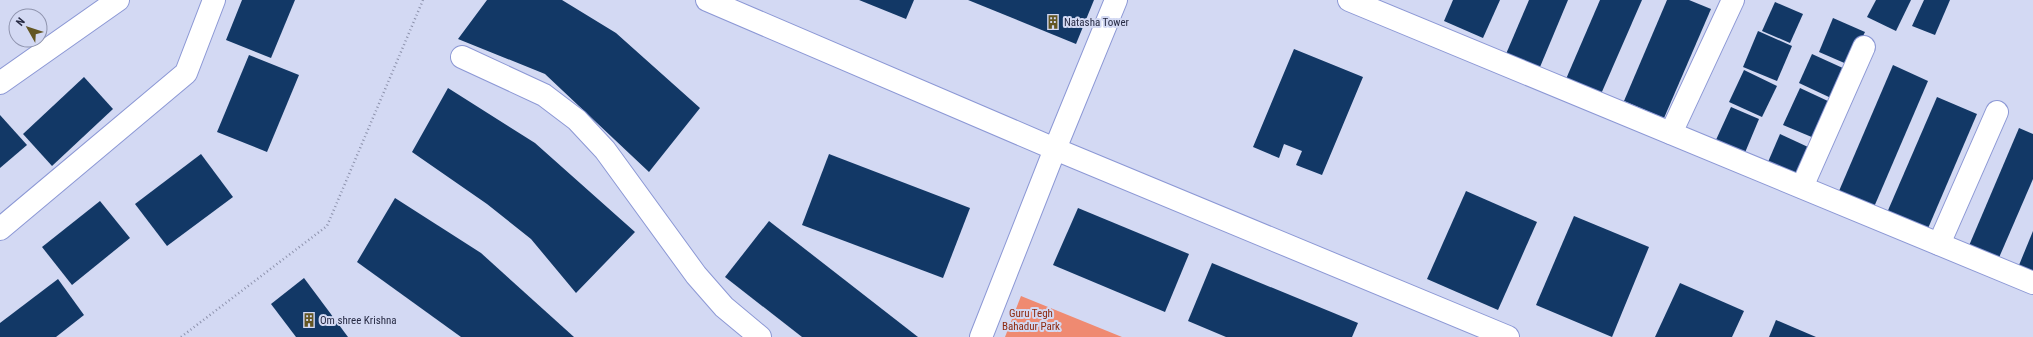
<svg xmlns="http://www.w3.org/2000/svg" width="2033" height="337" font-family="'Roboto Condensed',sans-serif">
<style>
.green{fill:#ef8a71}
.building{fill:#123866}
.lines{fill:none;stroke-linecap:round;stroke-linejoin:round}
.minor-casing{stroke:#8c98d5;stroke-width:24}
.path{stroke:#8d92ac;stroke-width:2.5;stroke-dasharray:1 3;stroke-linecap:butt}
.minor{stroke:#fff;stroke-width:22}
.labels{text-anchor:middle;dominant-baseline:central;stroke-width:4;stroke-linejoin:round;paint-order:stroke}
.poi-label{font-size:11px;fill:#272b44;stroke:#d3d9f3;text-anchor:start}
.park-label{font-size:11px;fill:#8e2b11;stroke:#d3d9f3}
</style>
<rect width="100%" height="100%" fill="#d3d9f3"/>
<polygon class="green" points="1021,296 1122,337 1005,337"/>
<g class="building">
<polygon points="242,0 295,0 271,58 226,40"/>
<polygon points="487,0 562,0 616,33 700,108 649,172 545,74 458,39"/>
<polygon points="859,0 914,0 906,19"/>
<polygon points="968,0 1094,0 1076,44"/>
<polygon points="1453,0 1500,0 1483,38 1444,21"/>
<polygon points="1529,0 1568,0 1540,67 1506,54"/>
<polygon points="1600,0 1642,0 1601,94 1566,79"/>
<polygon points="1667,0 1689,0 1711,9 1664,118 1624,101"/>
<polygon points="1876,0 1911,0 1896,31 1867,17"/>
<polygon points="1924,0 1950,0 1935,35 1912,26"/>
<polygon points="1775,2 1803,14 1790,43 1762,31"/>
<polygon points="1833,18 1865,32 1849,65 1819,52"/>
<polygon points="1758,31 1792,46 1777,81 1743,67"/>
<polygon points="1294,49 1363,77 1322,175 1296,165 1302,151 1284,144 1279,158 1253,147"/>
<polygon points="1812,54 1845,69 1831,98 1799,83"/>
<polygon points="249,55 299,75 267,152 217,132"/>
<polygon points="1893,65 1928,81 1874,207 1839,191"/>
<polygon points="1744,70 1777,86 1762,117 1729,102"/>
<polygon points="84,77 113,109 52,166 23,134"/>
<polygon points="448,88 535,143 635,232 576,293 531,239 487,204 412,152"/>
<polygon points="1800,88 1830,102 1814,138 1783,125"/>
<polygon points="1937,97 1977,114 1926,233 1886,215"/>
<polygon points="1731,107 1759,119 1744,155 1715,142"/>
<polygon points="0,115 27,145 0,168"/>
<polygon points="2019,128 2033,134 2033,179 1998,260 1968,248"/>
<polygon points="1780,134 1808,147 1792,182 1765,169"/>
<polygon points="201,154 233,197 167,246 135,204"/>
<polygon points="829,154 970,208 943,278 802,225"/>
<polygon points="1466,191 1537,222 1498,310 1427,279"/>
<polygon points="395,198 481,253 574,337 461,337 357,262"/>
<polygon points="100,201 130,238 72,285 42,247"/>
<polygon points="1078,208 1189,254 1165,312 1053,265"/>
<polygon points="1574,216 1649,247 1612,337 1536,305"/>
<polygon points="769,221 918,337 802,337 725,277"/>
<polygon points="2033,231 2033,277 2017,270"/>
<polygon points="1212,263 1358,323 1352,337 1226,337 1188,321"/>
<polygon points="304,278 348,337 296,337 271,304"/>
<polygon points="58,279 84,315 56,337 0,337 0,323"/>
<polygon points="1680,283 1744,311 1732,337 1655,337"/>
<polygon points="1776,320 1816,337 1769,337"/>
</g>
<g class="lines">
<defs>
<g id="minor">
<polyline points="707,0 1055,149 1508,337"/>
<polyline points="1349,0 2033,283"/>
<polyline points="462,57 544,95 577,120 605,150 696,275 724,307 760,337"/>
<polyline points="0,83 118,0"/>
<polyline points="1671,133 1733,0"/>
<polyline points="1802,187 1864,47"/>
<polyline points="0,229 186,73 214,0"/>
<polyline points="1939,244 1997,112"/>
<polyline points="981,337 1055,149 1116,0"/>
</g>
</defs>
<use href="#minor" class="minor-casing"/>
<polyline class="path" points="181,337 327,226 423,0"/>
<use href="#minor" class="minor"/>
</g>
<defs>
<symbol id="building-bare" viewBox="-9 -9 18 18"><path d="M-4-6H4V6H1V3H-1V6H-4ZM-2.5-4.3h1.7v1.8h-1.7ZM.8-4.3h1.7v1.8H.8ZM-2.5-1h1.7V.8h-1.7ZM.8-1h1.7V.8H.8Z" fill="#635623" stroke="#d3d9f3" stroke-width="2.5" paint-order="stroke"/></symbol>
</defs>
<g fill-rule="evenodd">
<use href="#building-bare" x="1043" y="12" width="20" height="20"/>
<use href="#building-bare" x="299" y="310" width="20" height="20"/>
</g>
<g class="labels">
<g class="poi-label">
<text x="1064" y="22">Natasha Tower</text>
<text x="320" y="320">Om shree Krishna</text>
</g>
<g class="park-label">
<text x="1031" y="313">Guru Tegh<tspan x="1031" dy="13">Bahadur Park</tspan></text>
</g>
</g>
<g transform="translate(28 28) rotate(309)"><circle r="19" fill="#d3d9f3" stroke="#8e93ad"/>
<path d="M0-3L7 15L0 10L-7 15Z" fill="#635623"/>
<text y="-6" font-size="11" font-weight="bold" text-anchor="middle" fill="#272b44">N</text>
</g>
</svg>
